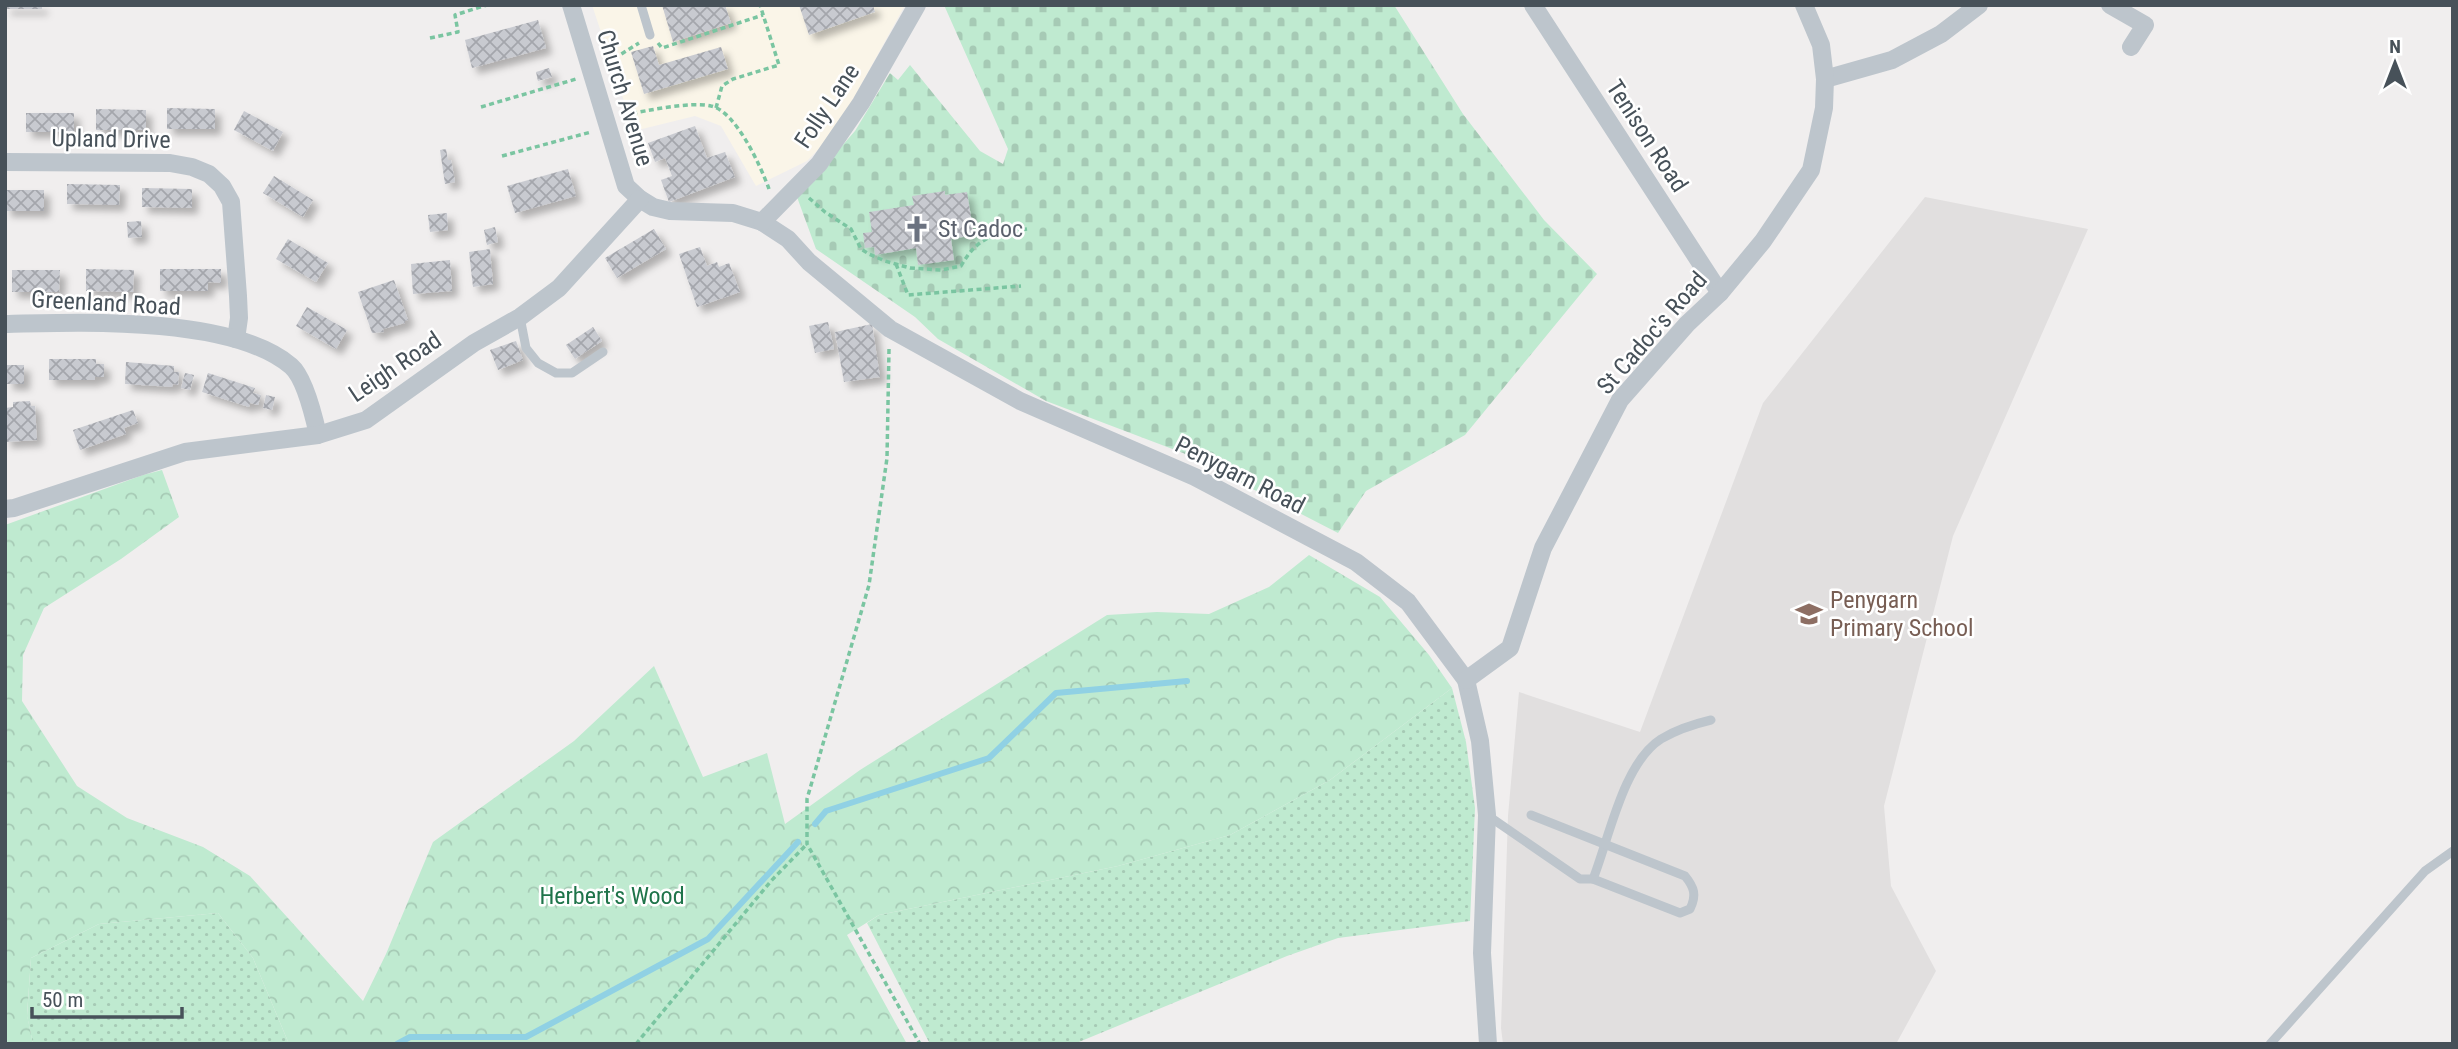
<svg xmlns="http://www.w3.org/2000/svg" width="2458" height="1049" font-family="'Roboto Condensed',sans-serif">
<style>
.commercial{fill:#faf5e8}
.education{fill:#e1dfdf}
.grass{fill:url(#grass-dots)}
.forest{fill:url(#forest-crowns)}
.cemetery{fill:url(#cemetery-stones)}
.lines{fill:none;stroke-linecap:round;stroke-linejoin:round}
.stream{stroke:#90d1e4;stroke-width:6}
.building{fill:url(#building-cross-hatch);filter:url(#shadow)}
.path{stroke:#7ac5a1;stroke-width:3.5;stroke-dasharray:5 3.5;stroke-linecap:butt}
.lane{stroke:#bdc5cc;stroke-width:9}
.street{stroke:#bdc5cc;stroke-width:18}
.labels{text-anchor:middle;dominant-baseline:central;stroke-width:5;stroke-linejoin:round;paint-order:stroke}
.street-label{font-size:24px;fill:#475159;stroke:#fff}
.worship-label{font-size:24px;fill:#5b616d;stroke:#fff;text-anchor:start}
.education-label{font-size:24px;fill:#785e54;stroke:#fff;text-anchor:start}
.park-label{font-size:24px;fill:#1f744a;stroke:#fff}
</style>
<defs>
<pattern id="grass-dots" width="8" height="8" patternUnits="userSpaceOnUse" patternTransform="scale(1.75)"><rect width="8" height="8" fill="#bfead0"/><path d="M2 2h.1M6 6h.1" fill="none" stroke="#a6cab5" stroke-width="1.8" stroke-linecap="round"/></pattern>
<pattern id="forest-crowns" width="20" height="18" patternUnits="userSpaceOnUse" patternTransform="scale(1.75)"><rect width="20" height="18" fill="#bfead0"/><path d="M2 6a3 3 0 1 1 6 0M12 15a3 3 0 1 1 6 0" fill="none" stroke="#a6cab5"/></pattern>
<pattern id="cemetery-stones" width="16" height="16" patternUnits="userSpaceOnUse" patternTransform="scale(1.75)"><rect width="16" height="16" fill="#bfead0"/><path d="M2 7V4a2 2 0 0 1 4 0v3zM10 15v-3a2 2 0 0 1 4 0v3z" fill="#a6cab5"/></pattern>
<pattern id="building-cross-hatch" width="8" height="8" patternUnits="userSpaceOnUse" patternTransform="scale(1.75)"><rect width="8" height="8" fill="#c8cad0"/><path d="M0 0l8 8M0 8l8-8" fill="none" stroke="#a4a6ac"/></pattern>
<filter id="shadow"><feDropShadow dx="6" dy="6" stdDeviation="3.5" flood-color="#0004"/></filter>
</defs>
<rect width="100%" height="100%" fill="#f0eeee"/>
<polygon class="commercial" points="592,5 905,5 835,132 807,161 756,186 721,126 695,116 634,131"/>
<polygon class="education" points="1925,197 2088,229 1953,536 1884,806 1891,886 1936,971 1896,1044 1503,1044 1501,1028 1508,816 1519,692 1640,732 1763,403"/>
<g class="grass">
<polygon points="1452,688 1466,742 1475,808 1470,921 1338,938 1287,956 1074,1044 930,1044 867,923 879,915 1118,866 1230,835 1330,780"/>
<polygon points="218,913 253,958 289,1044 33,1044 27,1016 31,958 99,924"/>
</g>
<polygon class="forest" points="162,470 179,517 121,559 44,608 23,655 22,701 77,786 127,818 203,847 250,876 363,1001 386,954 433,842 574,741 654,666 703,777 767,753 785,824 860,770 1107,615 1157,612 1209,614 1269,587 1309,555 1380,597 1429,655 1452,688 1330,780 1230,835 1118,866 879,915 847,935 907,1044 289,1044 253,958 218,913 99,924 31,958 27,1015 33,1044 5,1044 5,525 143,475"/>
<polygon class="cemetery" points="944,5 1394,5 1463,114 1544,220 1597,274 1465,435 1366,491 1338,533 1183,453 1046,401 938,339 915,317 816,249 797,197 855,131 890,73 898,80 910,65 980,151 1003,164 1008,149"/>
<g class="lines">
<g class="stream">
<polyline points="815,824 826,811 989,758 1056,693 1187,681"/>
<polyline points="397,1044 410,1037 526,1037 708,939 798,842"/>
</g>
</g>
<g class="building">
<rect x="5" y="5" width="37" height="4"/>
<polygon points="662,5 725,5 731,23 673,42"/>
<polygon points="799,5 873,5 875,12 809,35"/>
<polygon points="538,20 546,48 472,68 465,40"/>
<polygon points="653,46 659,65 721,47 728,69 644,94 631,52"/>
<polygon points="549,68 552,77 538,81 536,72"/>
<polygon points="167,108 215,109 215,129 167,129"/>
<polygon points="96,109 146,110 146,130 96,130"/>
<polygon points="244,111 283,132 273,151 234,130"/>
<rect x="26" y="113" width="48" height="19"/>
<polygon points="695,126 707,158 725,152 735,177 669,202 661,180 672,176 665,158 655,162 648,143"/>
<polygon points="446,149 448,160 451,160 455,182 445,184 440,150"/>
<polygon points="568,169 576,196 515,213 507,186"/>
<polygon points="274,176 313,200 303,217 263,193"/>
<polygon points="67,184 120,185 119,205 67,204"/>
<polygon points="142,188 192,189 192,208 142,207"/>
<rect x="5" y="190" width="39" height="21"/>
<polygon points="945,191 945,195 967,192 974,235 951,239 954,260 918,265 916,248 875,255 874,247 865,248 863,233 872,232 869,212 914,205 912,196"/>
<polygon points="447,213 448,230 430,232 428,215"/>
<polygon points="141,221 142,237 128,238 127,222"/>
<polygon points="495,227 498,242 487,245 484,230"/>
<polygon points="654,229 666,249 617,278 605,258"/>
<polygon points="288,239 328,263 316,282 276,259"/>
<polygon points="700,247 707,266 717,262 719,267 729,263 740,292 697,307 679,254"/>
<polygon points="490,249 493,284 473,287 469,252"/>
<polygon points="450,260 452,291 413,294 411,264"/>
<polygon points="86,269 134,270 133,292 86,291"/>
<polygon points="160,269 221,269 221,283 208,282 208,291 160,291"/>
<polygon points="12,270 60,270 59,292 12,292"/>
<polygon points="394,280 408,320 405,321 405,323 383,329 384,332 372,333 358,292"/>
<polygon points="307,307 347,330 336,349 296,326"/>
<polygon points="828,322 834,349 815,353 809,326"/>
<polygon points="872,324 880,377 844,382 835,332"/>
<polygon points="593,327 602,341 575,359 566,345"/>
<polygon points="516,341 523,360 498,370 490,350"/>
<polygon points="49,359 96,359 96,364 104,364 104,377 95,377 95,380 49,380"/>
<polygon points="126,362 174,366 174,372 179,372 178,385 173,384 172,387 125,384"/>
<rect x="7" y="365" width="17" height="19"/>
<polygon points="185,373 194,375 190,390 181,388"/>
<polygon points="208,373 255,388 253,393 261,395 258,405 250,403 249,407 202,392"/>
<polygon points="266,395 275,397 272,410 263,408"/>
<polygon points="30,401 31,406 35,406 37,440 5,442 5,408 13,407 13,402"/>
<polygon points="133,410 138,423 124,428 126,434 80,450 73,430"/>
</g>
<g class="lines">
<g class="path">
<polyline points="430,38 458,32 455,15 487,5"/>
<polyline points="658,43 662,48 763,15"/>
<polyline points="607,63 639,43"/>
<polyline points="481,107 576,79"/>
<polyline points="716,108 722,86 733,79 779,65 760,5"/>
<path d="M624,115c21,-4 68,-14 87,-9 25,5 50,61 58,83"/>
<polyline points="502,156 591,132"/>
<path d="M809,198l16,14 26,17 10,20 8,5 16,7 25,7 31,2 20,-4c17,-30 33,-32 66,-37"/>
<polyline points="896,264 908,295 1021,286"/>
<polyline points="889,349 887,458 869,585 807,799 807,844 920,1044"/>
<polyline points="636,1044 771,881 807,844"/>
</g>
<g class="lane">
<polyline points="641,5 650,35"/>
<polyline points="520,317 526,348 538,363 556,373 572,373 603,352"/>
<path d="M1487,815l93,64h13c16,-40 30,-116 68,-140 15,-9 33,-15 50,-19"/>
<path d="M1531,815l154,61c9,11 12,19 5,33l-10,4 -87,-34"/>
<polyline points="2270,1044 2425,871 2453,851"/>
</g>
<g class="street">
<polyline points="571,5 626,186 640,199 653,207 670,211 733,213 762,222 788,239 809,262 890,329 1020,401 1195,477 1356,562 1408,602 1466,680 1480,741 1487,815 1482,953 1488,1044"/>
<polyline points="1533,5 1720,293"/>
<polyline points="2110,5 2145,25 2131,47"/>
<polyline points="1825,79 1892,60 1941,34 1979,5"/>
<polyline points="5,162 170,163 192,167 209,174 222,186 231,202 238,296 239,318 236,339"/>
<polyline points="762,222 819,164 861,103 917,5"/>
<path d="M5,324c76,-2 227,-8 286,42 14,12 23,51 27,69"/>
<polyline points="5,509 14,508 185,452 318,435 366,420 474,343 520,317 559,288 640,199"/>
<polyline points="1466,680 1510,648 1543,548 1620,400 1687,324 1720,293 1763,241 1811,170 1824,108 1825,79 1821,45 1804,5"/>
</g>
</g>
<defs>
<symbol id="church-bare" viewBox="-9 -9 18 18"><path d="M-1.2-6h2.4v3.5h3.3v2.4h-3.3V6h-2.4V-.1h-3.3v-2.4h3.3Z" fill="#6b7280" stroke="#fff" stroke-width="2.5" paint-order="stroke"/></symbol>
<symbol id="school-bare" viewBox="-9 -9 18 18"><path d="M0-5L7-2L0 1L-7-2ZM-4 1L0 2.5L4 1V4Q0 6-4 4Z" fill="#8d6e63" stroke="#fff" stroke-width="2.5" paint-order="stroke"/></symbol>
</defs>
<g fill-rule="evenodd">
<use href="#church-bare" x="898" y="210" width="38" height="38"/>
<use href="#school-bare" x="1790" y="595" width="38" height="38"/>
</g>
<g class="labels">
<g class="street-label">
<text transform="translate(625 98) rotate(73)">Church Avenue</text>
<text transform="translate(827 106) rotate(-56)">Folly Lane</text>
<text transform="translate(1647 136) rotate(57)">Tenison Road</text>
<text transform="translate(111 139) rotate(1)">Upland Drive</text>
<text transform="translate(106 303) rotate(3)">Greenland Road</text>
<text transform="translate(1652 333) rotate(-49)">St Cadoc's Road</text>
<text transform="translate(395 367) rotate(-34)">Leigh Road</text>
<text transform="translate(1240 475) rotate(27)">Penygarn Road</text>
</g>
<g class="worship-label">
<text x="938" y="229">St Cadoc</text>
</g>
<g class="education-label">
<text x="1830" y="600">Penygarn<tspan x="1830" dy="28">Primary School</tspan></text>
</g>
<g class="park-label">
<text x="612" y="896">Herbert's Wood</text>
</g>
</g>
<rect width="2458" height="1049" fill="none" stroke="#475159" stroke-width="14"/>
<g transform="translate(2395 63)" stroke="#ffffff" stroke-width="5" paint-order="stroke">
<path d="M0-5L12 26L0 18L-12 26Z" fill="#475159"/>
<text y="-10" font-size="19" font-weight="bold" text-anchor="middle" fill="#475159">N</text>
</g>
<path d="M32 1007v10h150v-10" fill="none" stroke="#475159" stroke-width="3.5"/>
<text x="42" y="1007" font-size="21" fill="#475159" stroke="#ffffff" stroke-width="5" paint-order="stroke">50 m</text>
</svg>
